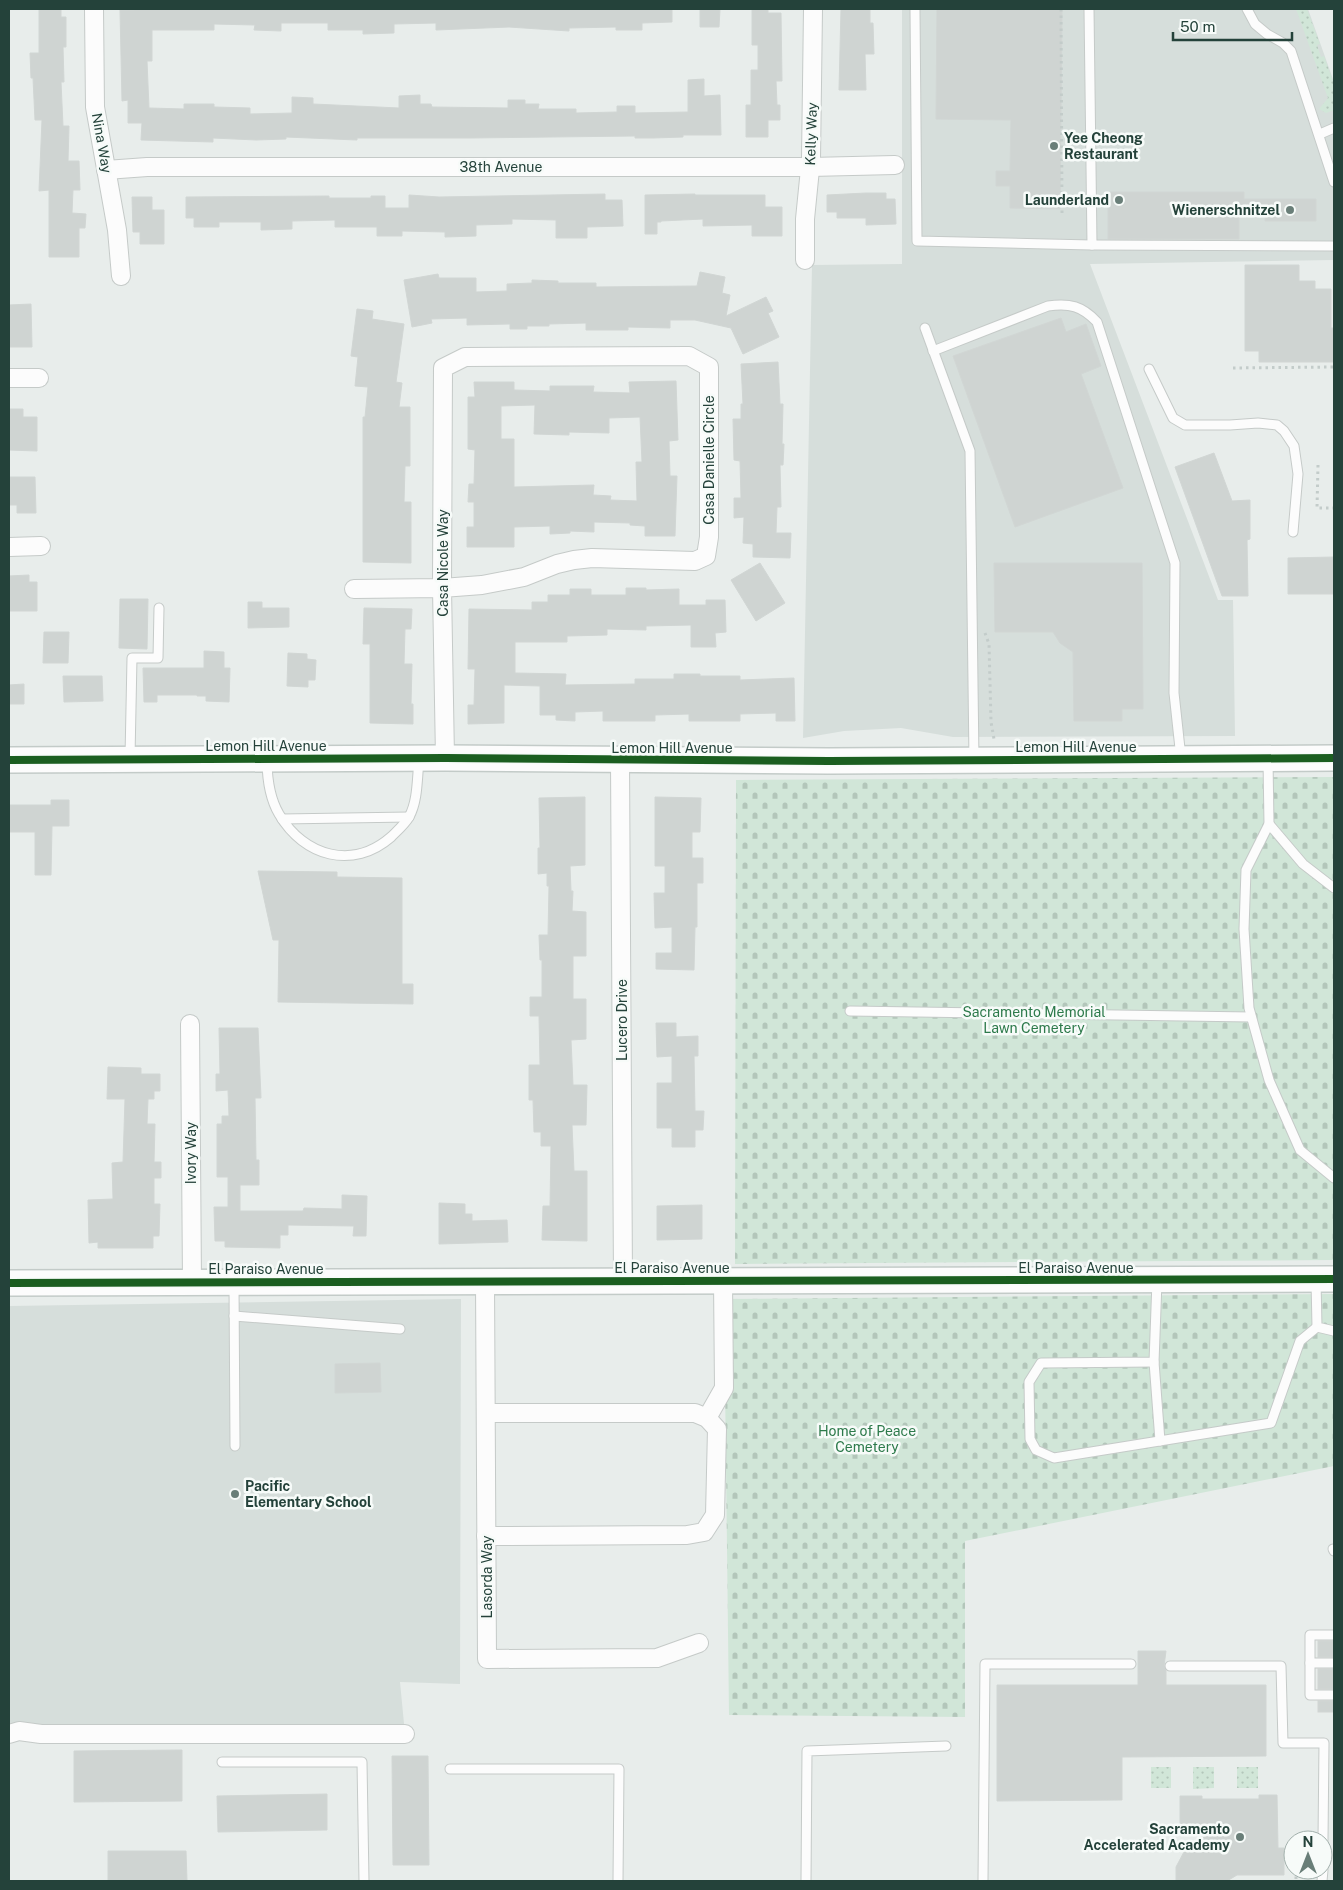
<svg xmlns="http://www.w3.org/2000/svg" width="1343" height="1890" font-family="'Public Sans',sans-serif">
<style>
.built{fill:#d6dedb}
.grass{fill:url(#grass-dots)}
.cemetery{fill:url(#cemetery-stones)}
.building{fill:#cfd4d2;stroke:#d1d6d4;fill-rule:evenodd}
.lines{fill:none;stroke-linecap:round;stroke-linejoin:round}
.lane-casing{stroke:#c5cac8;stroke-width:11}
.street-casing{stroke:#c5cac8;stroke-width:20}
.secondary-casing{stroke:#c3cbc8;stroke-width:28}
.path{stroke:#c3ccca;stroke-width:3;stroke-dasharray:2.5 4;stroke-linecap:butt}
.lane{stroke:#fcfcfc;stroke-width:9}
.street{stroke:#fcfcfc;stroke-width:18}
.secondary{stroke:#fcfcfc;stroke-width:25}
.cycleway-casing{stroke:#f7fbf9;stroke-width:11}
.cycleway{stroke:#1b5e20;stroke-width:8}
.poi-dot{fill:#697e78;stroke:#f7fbf9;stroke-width:2}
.labels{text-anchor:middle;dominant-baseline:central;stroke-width:5;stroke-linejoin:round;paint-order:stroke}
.street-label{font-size:14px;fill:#24423a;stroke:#f7fbf9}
.poi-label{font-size:14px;font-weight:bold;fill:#24423a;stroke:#f7fbf9;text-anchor:end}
.park-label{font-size:14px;fill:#2d7a4b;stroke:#f7fbf9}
</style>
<defs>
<pattern id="grass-dots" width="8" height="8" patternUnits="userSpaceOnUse" patternTransform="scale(1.25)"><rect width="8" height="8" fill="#d1e6d8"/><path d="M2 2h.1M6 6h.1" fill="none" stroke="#b3c6ba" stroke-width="1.8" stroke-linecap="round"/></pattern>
<pattern id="cemetery-stones" width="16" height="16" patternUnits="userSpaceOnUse" patternTransform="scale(1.25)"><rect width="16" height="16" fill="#d1e6d8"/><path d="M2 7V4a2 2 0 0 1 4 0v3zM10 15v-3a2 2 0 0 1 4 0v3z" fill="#b3c6ba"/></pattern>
</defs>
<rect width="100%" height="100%" fill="#e8edeb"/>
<g class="built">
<polygon points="902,9 1308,9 1334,82 1334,260 1090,264 1218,600 1233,600 1235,736 953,737 901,728 844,731 803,738 812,265 902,264"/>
<polygon points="461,1299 460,1684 400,1682 405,1734 9,1724 9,1306"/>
</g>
<g class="grass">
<polygon points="1296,9 1307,9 1320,44 1317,45 1321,57 1324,56 1334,84 1334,110 1326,113 1319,109 1328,98"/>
<rect x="1151" y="1767" width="20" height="21"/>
<polygon points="1193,1767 1214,1767 1214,1788 1193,1789"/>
<rect x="1237" y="1767" width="21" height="21"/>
</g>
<g class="cemetery">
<polygon points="1334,777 1334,1260 735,1264 736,780"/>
<polygon points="1334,1294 1334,1466 965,1541 965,1717 729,1715 724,1299"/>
</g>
<g class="building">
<polygon points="39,9 61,9 61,17 66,17 66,47 63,47 64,82 61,82 63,126 69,126 68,161 79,161 80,190 73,190 72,213 86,214 85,228 79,228 79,257 49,257 49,190 39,191 42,120 35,120 33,78 31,78 30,53 39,53"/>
<polygon points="134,9 672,9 672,22 642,23 642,30 616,30 616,27 569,28 569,31 509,27 436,30 436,23 394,24 394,33 363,34 363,30 328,30 328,23 281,23 281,31 254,30 255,25 214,24 214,30 152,30 152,61 147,61 149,108 184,109 184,104 214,104 214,107 250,108 250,114 292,113 292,97 313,98 313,104 399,108 399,96 420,95 420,104 431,104 432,107 508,108 508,100 525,100 525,104 539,104 538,109 576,109 576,113 617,112 617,106 635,106 635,113 688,112 688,80 704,79 704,96 720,95 721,135 683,135 683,137 653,138 635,138 635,136 471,138 357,138 357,140 286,137 286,139 256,140 213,138 213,142 141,140 142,123 128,123 128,100 122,101 120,10 134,10"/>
<polygon points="700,9 720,9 719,27 700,27"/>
<polygon points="752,9 768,9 768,13 781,13 782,81 776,81 777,105 780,105 780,120 768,120 768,137 746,137 746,105 751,105 751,70 758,70 758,45 752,45"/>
<polygon points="841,9 870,9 870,23 873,23 874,54 865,54 866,90 839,90"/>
<polygon points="937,9 1062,9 1060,209 1010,208 1010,186 996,186 996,171 1010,171 1011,120 936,119"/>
<polygon points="1108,192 1244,192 1244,199 1316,199 1316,221 1265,221 1265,213 1239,213 1239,239 1108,239"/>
<polygon points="866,193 886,193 886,199 895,199 896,224 866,225 866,218 837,218 837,212 827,212 827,195"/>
<polygon points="605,194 605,200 622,200 623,226 587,227 587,238 556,238 556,220 512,219 512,224 476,225 476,236 445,237 445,232 402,231 402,236 377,236 377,227 335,227 335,220 292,221 292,229 261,230 261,222 219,222 219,227 194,227 194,218 186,218 186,197 329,196 329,198 371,198 371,196 385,196 385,208 409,208 409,195 439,197"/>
<polygon points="695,194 695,195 765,195 765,207 782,207 782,236 752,236 752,225 703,226 703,219 661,221 661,222 657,222 657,234 645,234 645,195"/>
<polygon points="132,197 152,197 152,210 164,210 164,244 140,244 140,232 133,232"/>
<polygon points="1245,265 1299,265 1299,281 1315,281 1315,289 1331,289 1331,328 1334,328 1334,362 1259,362 1259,351 1245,351"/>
<polygon points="700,272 725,277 722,293 730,295 726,316 766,297 773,311 768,313 779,337 743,354 731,328 695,320 670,320 670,328 628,327 628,330 586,330 586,323 549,324 549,326 527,326 527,329 510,329 510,324 467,325 467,318 431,319 432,323 412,327 404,280 438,274 439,278 476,278 476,292 507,291 507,284 532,283 532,280 558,281 558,283 596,283 596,287 697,286"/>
<polygon points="31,304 32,347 9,347 9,305"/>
<polygon points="357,309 373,311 372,319 404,324 396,382 402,383 399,407 410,407 410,466 405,466 404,502 411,502 411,563 363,562 363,417 365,417 368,387 355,386 358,357 351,356"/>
<polygon points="1061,318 1066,332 1086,324 1101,366 1081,374 1123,488 1015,527 953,356"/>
<polygon points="778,362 780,404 783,404 782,444 784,444 783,465 780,465 781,507 777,507 776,533 791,533 790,558 753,557 753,544 743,543 744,517 734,518 734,498 741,498 740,461 734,460 733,419 741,419 741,404 743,404 741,364"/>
<path d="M676,381l2,59 -9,1 1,35h7l-2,60h-30v-10l-15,-1v-2l-36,-1v10l-24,-1v2l-20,1v-8l-36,1v20h-47v-20h7v-25h-6l1,-18h5l1,-34 -7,-1v-52h7l-1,-15h40v8l36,1v-5h44l-1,6 37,1 -1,-11zM535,405l-1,29 35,1v-3l40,1v-15l31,-1 2,45h-6l1,39 -27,-1 1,-4 -18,-1 1,-10 -80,2v-48h-13v-33z"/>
<polygon points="9,409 23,409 23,417 37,417 37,451 9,450"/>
<polygon points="1214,453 1232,501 1250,500 1250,539 1247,540 1248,596 1222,596 1175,467"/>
<polygon points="9,477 35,477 36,513 17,513 17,505 9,505"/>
<polygon points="1334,557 1334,594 1288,594 1288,558"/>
<polygon points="760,563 785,603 756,621 731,580"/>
<polygon points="994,563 1142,563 1143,709 1122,709 1122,721 1074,721 1073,652 1060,643 1053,632 995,632"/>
<polygon points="29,575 29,582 37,582 37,611 9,611 9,576"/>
<polygon points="626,588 646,588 646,590 679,589 679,605 706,605 706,600 725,600 726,632 715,633 716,647 691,647 691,625 646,626 646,630 607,629 607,635 567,636 567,642 515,642 515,673 566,674 565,685 635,684 635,679 674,679 674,674 700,674 700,676 740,676 740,680 794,678 795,721 776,721 776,713 740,714 740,721 689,721 689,714 655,715 655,721 603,721 603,711 575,712 575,721 556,720 556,715 540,715 540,686 504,685 504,723 468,724 468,705 474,705 475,669 468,669 469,609 532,610 532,602 548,602 548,595 570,595 570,589 591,589 591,595 626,595"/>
<polygon points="120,599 148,599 147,649 119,648"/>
<polygon points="248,602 262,602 262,608 289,608 289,627 248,628"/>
<polygon points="364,608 412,609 411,629 405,629 404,664 412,664 411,704 413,704 413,724 370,723 370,644 363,644"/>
<polygon points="44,632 69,632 68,663 43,663"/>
<polygon points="204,651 224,652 224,668 230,668 229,702 206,701 206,696 197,696 197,695 157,695 157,702 144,702 143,668 204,668"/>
<polygon points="288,653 307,654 307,659 316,660 315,680 308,680 308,687 287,686"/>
<polygon points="63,676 102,676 103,701 64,702"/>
<polygon points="24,684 24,704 9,704 9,685"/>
<polygon points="585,797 585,865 570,866 571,891 573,891 572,911 586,912 586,956 573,956 573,999 586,999 586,1039 571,1040 573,1085 587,1085 586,1125 572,1125 574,1171 587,1171 587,1241 542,1240 543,1206 550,1206 551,1146 541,1146 541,1132 534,1132 533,1100 529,1100 529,1065 540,1065 539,1016 530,1016 530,997 542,997 542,960 540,960 539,935 548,935 549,886 547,886 547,873 538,874 538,848 540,848 539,798"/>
<polygon points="655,797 701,798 700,832 692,832 692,858 703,858 703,883 697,883 697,927 695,927 694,970 656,969 656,953 672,953 672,927 655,928 654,893 665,893 665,866 655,866"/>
<polygon points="51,800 69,800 69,826 52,826 51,875 35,875 35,832 9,832 9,805 51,805"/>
<polygon points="258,871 337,872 337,877 402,878 402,984 413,984 413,1004 278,1002 279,940 273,940"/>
<polygon points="656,1023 676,1023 676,1037 698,1036 698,1056 694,1056 695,1111 704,1111 703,1130 695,1130 695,1147 672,1147 672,1128 657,1128 657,1083 672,1083 672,1056 657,1057"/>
<polygon points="219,1028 258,1028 261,1098 255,1098 256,1160 259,1160 259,1185 240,1185 240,1211 303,1211 304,1208 342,1209 342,1195 367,1196 366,1236 353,1236 354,1226 288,1225 288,1235 280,1235 280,1248 225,1247 225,1241 215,1241 214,1207 228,1207 228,1177 217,1177 217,1124 222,1124 222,1116 229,1116 228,1090 216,1091 216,1074 220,1074"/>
<polygon points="108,1067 141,1068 141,1074 160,1074 160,1091 154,1091 154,1099 148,1099 147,1124 155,1124 154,1162 161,1162 161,1178 154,1178 154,1204 160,1204 159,1236 153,1236 153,1248 98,1248 98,1242 89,1243 88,1200 113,1199 112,1163 123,1162 125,1099 107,1099"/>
<polygon points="439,1203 465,1204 465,1214 472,1214 472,1221 507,1220 508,1242 439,1244"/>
<polygon points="702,1205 702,1239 657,1240 657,1206"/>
<polygon points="380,1363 381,1392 335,1393 335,1364"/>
<rect x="1318" y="1641" width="16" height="16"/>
<polygon points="1138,1651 1166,1651 1164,1666 1166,1670 1166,1685 1266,1685 1266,1756 1122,1757 1122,1800 997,1801 997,1685 1138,1685"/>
<rect x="1318" y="1669" width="16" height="20"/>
<rect x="1318" y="1701" width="16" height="11"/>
<polygon points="182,1750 182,1801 74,1802 74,1751"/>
<polygon points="392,1756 428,1756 429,1865 393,1865"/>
<polygon points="327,1794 327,1830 218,1832 217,1796"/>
<polygon points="1259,1795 1277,1795 1278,1848 1284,1848 1284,1875 1237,1875 1227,1881 1176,1881 1176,1867 1185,1850 1216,1829 1180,1829 1180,1796 1202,1796 1202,1799 1259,1799"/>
<polygon points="108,1851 186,1851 187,1881 108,1881"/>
</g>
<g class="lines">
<defs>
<g id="lane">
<polyline points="915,9 917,241 1092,245 1334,246"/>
<polyline points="1089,9 1092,245"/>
<polyline points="1247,9 1255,24 1267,34 1283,43 1291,51 1334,182"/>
<polyline points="1320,134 1334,128"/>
<polyline points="925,328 970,451 974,760"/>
<path d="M933,351l115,-45c22,-3 34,0 49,16l78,241 -1,130 7,65"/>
<polyline points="1149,369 1173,418 1185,425 1230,425 1258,423 1277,425 1284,431 1294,446 1298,474 1293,532"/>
<polyline points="130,757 132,658 158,658 159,608"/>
<path d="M267,759c0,19 2,38 12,55 25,43 74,56 112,23 6,-6 14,-13 18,-20 9,-16 8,-39 10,-56"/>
<polyline points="1268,760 1269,824 1246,870 1244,929 1249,1008 1269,1080 1300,1150 1334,1178"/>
<polyline points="282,819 409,817"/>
<polyline points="1269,824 1303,864 1334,888"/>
<polyline points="850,1011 1251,1017"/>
<polyline points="1316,1280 1317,1327 1334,1331"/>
<polyline points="1157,1281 1154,1362 1041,1363 1029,1382 1030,1439 1036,1450 1054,1458 1271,1423 1300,1341 1317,1327"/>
<polyline points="234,1284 235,1446"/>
<polyline points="234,1316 400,1329"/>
<polyline points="1154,1362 1160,1441"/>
<polyline points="1333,1549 1334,1551"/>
<polyline points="1334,1635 1310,1635 1310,1695 1334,1695"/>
<polyline points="1310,1663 1334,1663"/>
<polyline points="1170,1666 1281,1666 1283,1743 1324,1743 1323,1840"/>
<polyline points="222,1762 362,1762 364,1881"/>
<polyline points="450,1769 619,1769 618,1881"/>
<polyline points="806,1881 807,1751 946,1746"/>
<polyline points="983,1881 985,1664 1131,1664"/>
<polyline points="1322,1881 1323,1870"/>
</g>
<g id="street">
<polyline points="94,9 95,107 117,230 121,276"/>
<polyline points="106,170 147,167 810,167 895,165"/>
<polyline points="805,260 805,219 811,159 813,9"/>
<polyline points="9,378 39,378"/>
<polyline points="9,547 41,546"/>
<polyline points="354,589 442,588 482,585 524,577 557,564 574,560 592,558 695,561 706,556 709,537 709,367 689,356 465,357 443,368 442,588 445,758"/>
<polyline points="620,760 623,1280"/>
<polyline points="190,1024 192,1282"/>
<polyline points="485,1281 487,1659 657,1658 699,1643"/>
<polyline points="486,1413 695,1413 707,1418 717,1429 715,1515 704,1532 687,1535 486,1536"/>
<polyline points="707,1418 724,1388 723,1281"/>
<polyline points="9,1734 19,1731 41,1734 405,1734"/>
</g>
<g id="secondary">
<polyline points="9,760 445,758 829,761 1334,758"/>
<path d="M9,1283c442,-3 883,-1 1325,-4"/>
</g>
</defs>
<use href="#lane" class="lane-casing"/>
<use href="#street" class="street-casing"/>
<use href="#secondary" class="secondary-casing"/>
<g class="path">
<polyline points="1061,9 1062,213"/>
<polyline points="1233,368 1334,367"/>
<polyline points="1318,465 1317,508 1334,508"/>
<polyline points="985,633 989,644 991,722 994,739"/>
<polyline points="1296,1837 1296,1840"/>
<polyline points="1296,1870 1296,1881"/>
</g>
<use href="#lane" class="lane"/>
<use href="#street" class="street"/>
<use href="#secondary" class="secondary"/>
<defs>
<g id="cycleway">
<polyline points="9,760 445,758 829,761 1334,758"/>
<path d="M9,1283c442,-3 883,-1 1325,-4"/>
</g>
</defs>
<use href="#cycleway" class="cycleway-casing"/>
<use href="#cycleway" class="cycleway"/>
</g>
<g class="poi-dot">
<circle cx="1054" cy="146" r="5"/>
<circle cx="1119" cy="200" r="5"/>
<circle cx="1290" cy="210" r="5"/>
<circle cx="235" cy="1494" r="5"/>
<circle cx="1240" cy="1837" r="5"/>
</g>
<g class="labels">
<g class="street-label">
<text transform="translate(811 134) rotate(-88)">Kelly Way</text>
<text transform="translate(102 143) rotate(80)">Nina Way</text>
<text x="501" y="167">38th Avenue</text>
<text transform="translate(709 460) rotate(-90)">Casa Danielle Circle</text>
<text transform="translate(443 563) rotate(-90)">Casa Nicole Way</text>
<text x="266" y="746">Lemon Hill Avenue</text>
<text x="1076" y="747">Lemon Hill Avenue</text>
<text x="672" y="748">Lemon Hill Avenue</text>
<text transform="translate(622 1020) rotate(-90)">Lucero Drive</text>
<text transform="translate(191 1153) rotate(-90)">Ivory Way</text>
<text x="672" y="1268">El Paraiso Avenue</text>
<text x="1076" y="1268">El Paraiso Avenue</text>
<text x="266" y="1269">El Paraiso Avenue</text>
<text transform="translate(487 1577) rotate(-90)">Lasorda Way</text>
</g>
<g class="poi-label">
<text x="1064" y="138" text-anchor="start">Yee Cheong<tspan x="1064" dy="16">Restaurant</tspan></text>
<text x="1109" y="200">Launderland</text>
<text x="1280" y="210">Wienerschnitzel</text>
<text x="245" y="1486" text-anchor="start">Pacific<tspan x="245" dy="16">Elementary School</tspan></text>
<text x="1230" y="1829">Sacramento<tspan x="1230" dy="16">Accelerated Academy</tspan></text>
</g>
<g class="park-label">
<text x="1034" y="1012">Sacramento Memorial<tspan x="1034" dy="16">Lawn Cemetery</tspan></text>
<text x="867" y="1431">Home of Peace<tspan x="867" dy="16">Cemetery</tspan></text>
</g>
</g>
<rect width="1343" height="1890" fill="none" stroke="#24423a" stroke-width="20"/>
<g transform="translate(1308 1855)"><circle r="24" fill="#f7fbf9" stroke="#a3b1ad"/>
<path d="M0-4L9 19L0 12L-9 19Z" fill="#697e78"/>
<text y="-8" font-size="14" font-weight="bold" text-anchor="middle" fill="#24423a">N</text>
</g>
<path d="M1173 32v8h119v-8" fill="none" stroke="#24423a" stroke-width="2.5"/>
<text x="1180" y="32" font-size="15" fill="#24423a" stroke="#f7fbf9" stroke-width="4" paint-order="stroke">50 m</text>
</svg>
